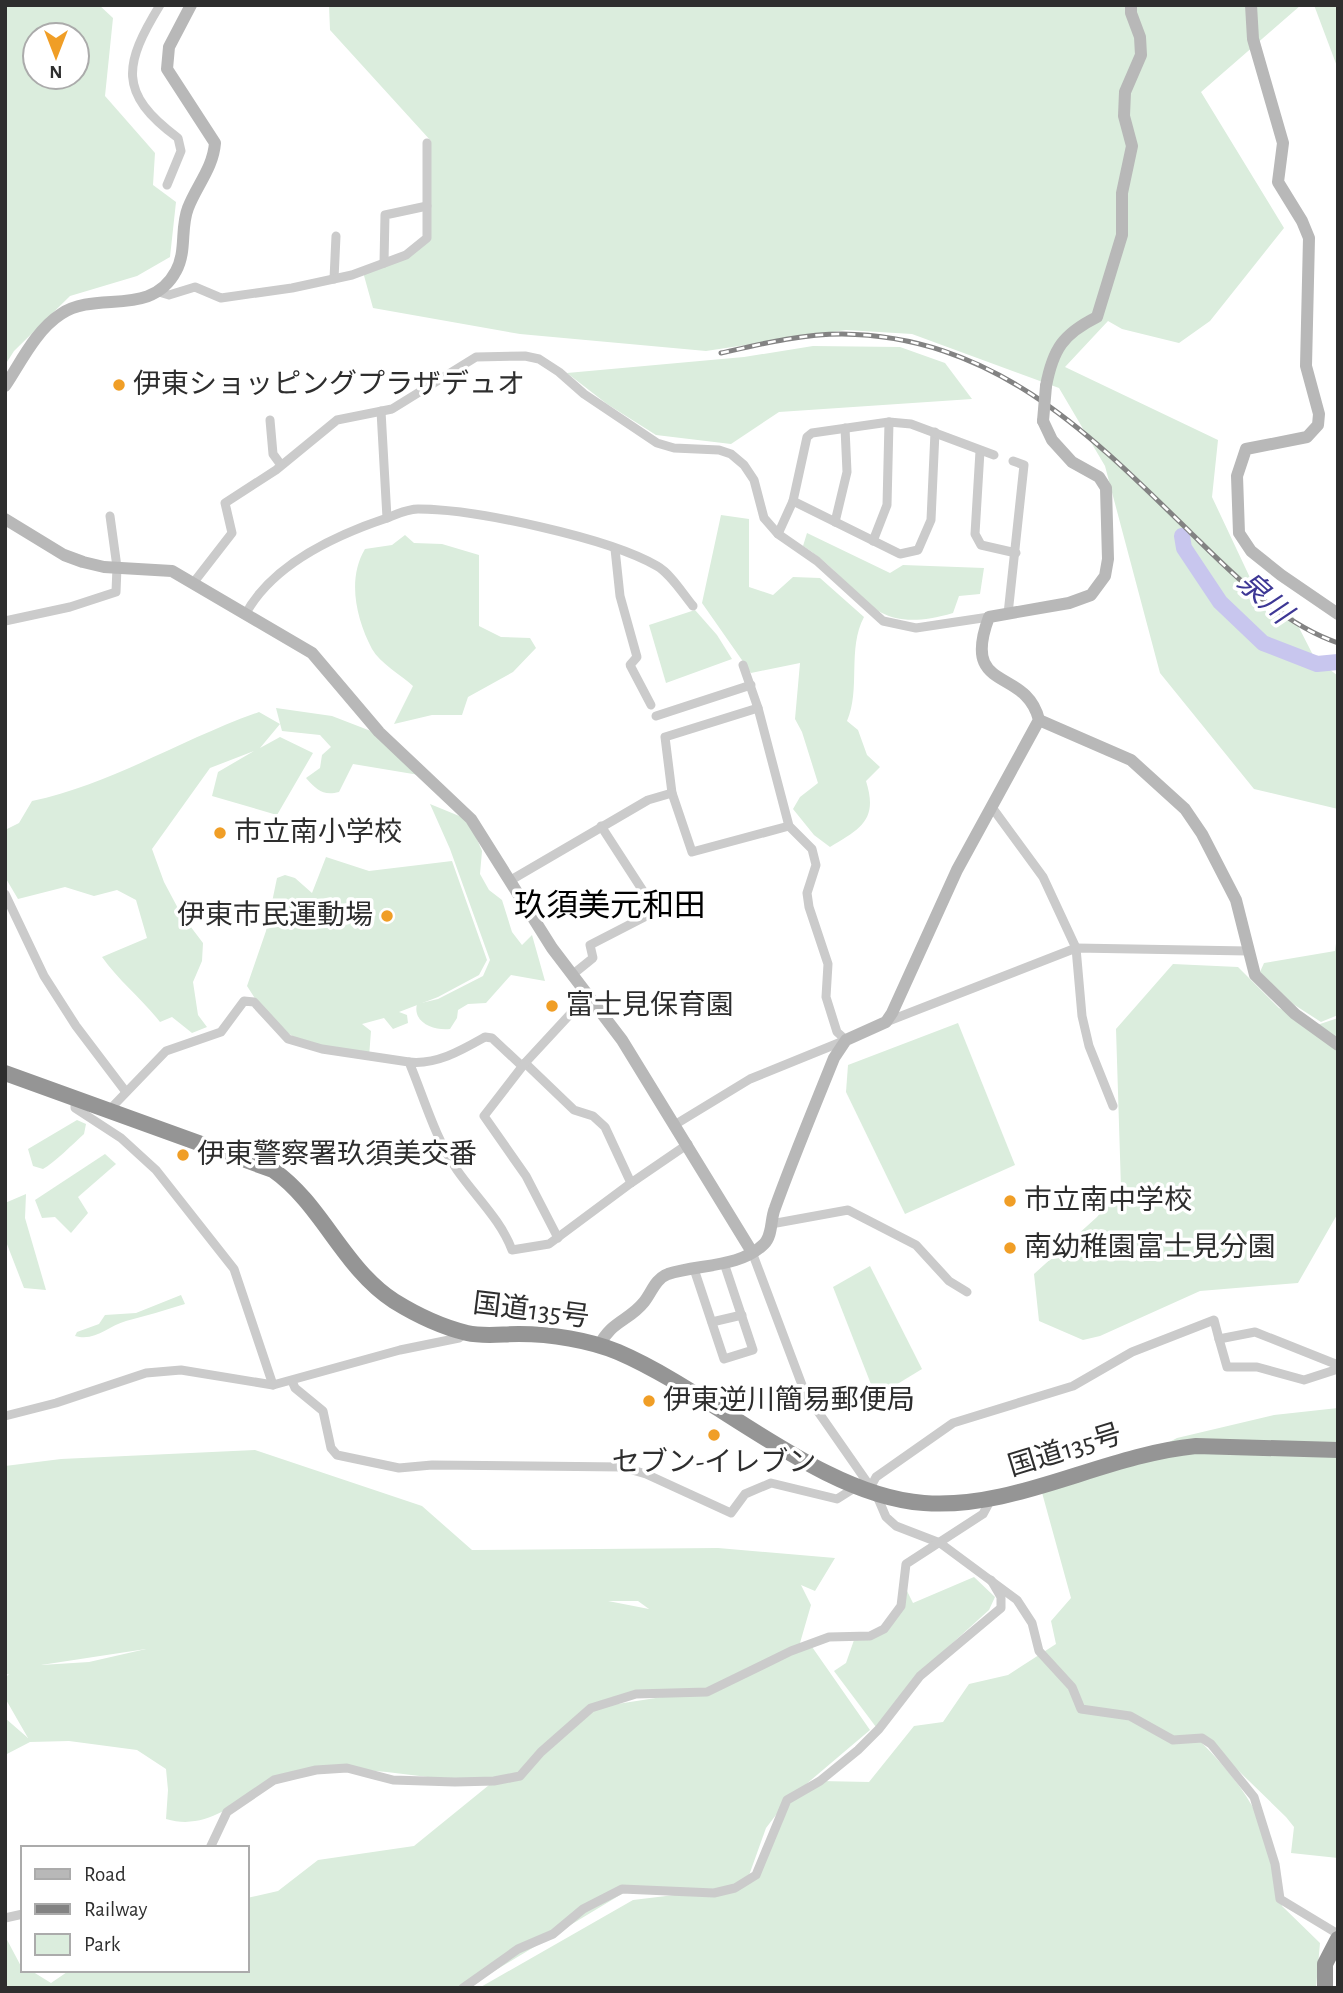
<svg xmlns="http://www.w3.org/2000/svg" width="1343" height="1993" font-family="'Alegreya Sans','Noto Sans JP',sans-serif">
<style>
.green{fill:#dbeddd;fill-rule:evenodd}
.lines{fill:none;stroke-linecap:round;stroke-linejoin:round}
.river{stroke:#c8c6ee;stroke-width:16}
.street{stroke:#cbcbcb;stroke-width:9}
.secondary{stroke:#b8b8b8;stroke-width:12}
.highway{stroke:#959595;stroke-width:16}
.rail-casing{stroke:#838383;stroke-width:5}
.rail{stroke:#fff;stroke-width:2.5;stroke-dasharray:8;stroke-linecap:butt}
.secondary-bridge{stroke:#b8b8b8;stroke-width:12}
.poi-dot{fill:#f09e26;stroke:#fff;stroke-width:2.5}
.labels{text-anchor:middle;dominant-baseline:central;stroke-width:7;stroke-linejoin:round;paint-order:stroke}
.poi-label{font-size:28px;fill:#2e2e2e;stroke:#fff;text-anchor:start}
.street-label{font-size:28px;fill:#2e2e2e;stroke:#fff}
.water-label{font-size:30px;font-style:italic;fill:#3d3795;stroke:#fff}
.quarter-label{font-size:32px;fill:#000;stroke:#fff}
</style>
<rect width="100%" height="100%" fill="#fff"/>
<g class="green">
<path d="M5,5h94l14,13 -8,78 50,57 -2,32 23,17 -6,55 -33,19 -67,20 -56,55 -9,14zM35,35h42v42h-42z"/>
<polygon points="329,5 1301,5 1201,92 1284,228 1210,321 1179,343 1122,329 1108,321 1065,367 1218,440 1212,497 1269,618 1281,610 1291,612 1314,657 1338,676 1338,809 1254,789 1160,673 1105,466 1059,388 912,334 846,330 706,351 520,334 373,308 363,272 431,240 431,141 330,30"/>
<polygon points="1314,5 1338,5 1338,69"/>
<polygon points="813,346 900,347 945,363 972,399 779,412 731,444 656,435 607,404 567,373 744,357"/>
<path d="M721,515l28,4v68l24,8 20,-18 27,1 44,39c-17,32 -3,72 -17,104l11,9 9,25 13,12 -14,14c12,38 -4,47 -36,66l-16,-12 -21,-26 7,-12 18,-14 -16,-51 -7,-13 5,-56 -49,10 -49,-70z"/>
<path d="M807,533l83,40 13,-8 81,3 -4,26 -21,2 -6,17c-88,26 -88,-28 -150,-67z"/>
<path d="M405,535l9,8 28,1 37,11v71l22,11 29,1 6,10 -23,24 -45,25 -6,18h-30l-38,9 19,-38c-12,-11 -33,-23 -41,-37 -16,-31 -25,-70 -7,-100l27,-4z"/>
<polygon points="695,610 717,635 732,659 666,683 649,625"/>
<path d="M276,708l56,8 44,17 43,42 -66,-11 -14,28c-16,4 -22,-2 -33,-14l14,-10 2,-13 9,-8 -11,-12 -38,-4z"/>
<path d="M259,712l21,12 -20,24 20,-11 33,16 -36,62 -65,-19 6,-24 36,-21 -44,17 -58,81 12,33 17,32 22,29 -1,18 -9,21 5,33 9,12 -15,6 -20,-16 -12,5c-18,-23 -41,-41 -58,-65l45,-19 -11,-38 -19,-10 -23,6 -29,-9 -47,12 -13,-22v-47l14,-7 13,-22c80,-17 150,-62 227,-89z"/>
<path d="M430,804l39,16 13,31 -2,23 9,16 13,10 10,32 10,13 10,-10 13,46 -34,-6 -25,28 -18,1 -10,6 -1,8 -7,11c-15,2 -38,-6 -33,-25l21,-5 45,-23 7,-16 -40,-111z"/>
<polygon points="326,857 369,871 452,861 487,960 479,975 438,997 399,1012 407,1015 408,1023 393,1029 384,1018 362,1024 371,1031 369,1057 307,1045 270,1022 247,986 266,931 277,878 285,875 295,878 312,893"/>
<polygon points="1338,928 1338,1015 1321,1022 1293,1004 1260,972 1264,963 1335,951"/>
<polygon points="1173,964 1238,967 1279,1008 1314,1026 1338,1018 1338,1213 1298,1283 1200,1291 1100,1336 1083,1340 1039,1321 1034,1274 1097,1217 1121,1188 1116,1029"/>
<polygon points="958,1023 1015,1165 905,1214 846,1092 848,1065"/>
<path d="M77,1120l9,4 -2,10c-11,10 -29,28 -41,35l-10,-3 -5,-17z"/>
<polygon points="105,1154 116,1164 78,1197 88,1213 71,1233 55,1217 42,1218 35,1200"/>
<polygon points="26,1194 25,1218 46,1290 24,1288 5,1239 5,1203"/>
<polygon points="870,1266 922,1369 876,1397 833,1287"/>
<path d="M181,1295l4,9c-20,6 -39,12 -59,17 -18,5 -31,21 -51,15l2,-4 22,-8 6,-9 31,-2z"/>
<path d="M1338,1408v450l-47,-5 3,-26 -8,-10 -75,-73 -9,-1c51,52 72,91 80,163l38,37 -4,45h-837l154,-88 58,-7 -61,-4 -164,99h-461v-52l18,34h7l21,13 19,-13h177v-72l31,-7 40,-31 96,-14 80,-65c-67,2 -134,-22 -202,-6 -45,11 -75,59 -126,44l2,-29 -2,-21 -29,-19 -68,-9 -39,1 -25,13v-37l23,20 -23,-40v-20l4,-4 -4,1v-209l56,-7 194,-9 167,56 50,44 246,-2 117,10 -20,33 -14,-6 10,20 -11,38 10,1 60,86 -79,67 29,-16 49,1 45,-56 29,-4 26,-38 39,-9 48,-31 -5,-23 20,-23 -30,-109 82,-23 54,-28 97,-23zM638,1601l11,8 -41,-8zM146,1649l-57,13 -48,3zM649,1690l26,5 -77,12zM779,1811l-26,69 -6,1 19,-53z"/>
<path d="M974,1577l21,20 -6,13 -42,38 -71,79 -42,-56 12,-8 8,-23c25,-8 44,-24 53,-49l6,12z"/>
</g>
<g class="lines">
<polyline class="river" points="1182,536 1184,548 1220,602 1263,643 1317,664 1338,662"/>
<g class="street">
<path d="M160,5c-36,59 -43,88 18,133l3,13 -14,34"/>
<polyline points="384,263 385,215 427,206"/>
<polyline points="334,279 336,236"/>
<polyline points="159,292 169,295 195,287 221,298 292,288 352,275 406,255 427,238 427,143"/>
<polyline points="270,420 273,454 281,465"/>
<polyline points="980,451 975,534 981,545 1016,553"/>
<polyline points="793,501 900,554 918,550 931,520 935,432"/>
<path d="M387,518c10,-4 20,-9 31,-9 57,0 191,29 239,57 14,8 26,28 36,40"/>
<polyline points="835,522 847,472 845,428"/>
<polyline points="778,534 793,501 807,437 812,433 889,422 911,424 994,455"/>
<polyline points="873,541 887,505 889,422"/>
<polyline points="615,549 620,596 637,657 630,665 651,705"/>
<polyline points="194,582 232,533 225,503 276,470 337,420 392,409 476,357 525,356 539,359 559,372 584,394 657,443 674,448 719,450 731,454 744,465 754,480 764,518 778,534 817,561 883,621 916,628 989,617"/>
<polyline points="1008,614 1024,465 1013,461"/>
<path d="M245,615c27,-51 91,-80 142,-97l-6,-107"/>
<polyline points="5,621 70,607 116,592 117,567 110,516"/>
<polyline points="758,708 665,737 672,793 692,852 789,826"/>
<polyline points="656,716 751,685"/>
<polyline points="991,806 1043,877 1076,948 1082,1016 1089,1046 1113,1106"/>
<polyline points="511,880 648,800 672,793"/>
<polyline points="5,894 44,976 76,1026 126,1092"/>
<polyline points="572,975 593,958 590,945 656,911 601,826"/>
<polyline points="886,1022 1076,948 1248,951"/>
<path d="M409,1062c28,3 53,-12 76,-25l7,1 30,28"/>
<polyline points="525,1063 574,1110 593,1116 605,1127 631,1183 688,1144"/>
<polyline points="75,1098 75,1108 121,1138 156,1170 234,1269 273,1385"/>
<path d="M113,1111l1,-6 52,-54 55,-19 23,-31 10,1 34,37 34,10 87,13c15,36 26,76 48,108 18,26 44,50 55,80l37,-6 82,-61"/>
<polyline points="676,1124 750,1079 846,1040 837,1032 826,997 828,964 809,907 807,893 816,865 812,849 789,826 758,708 743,665"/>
<polyline points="771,1224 848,1210 916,1245 949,1281 967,1292"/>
<polyline points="558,1238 526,1176 484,1116 525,1063 587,996"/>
<polyline points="752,1252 805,1393 867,1482 867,1491"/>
<polyline points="694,1269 724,1359 753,1350 724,1263"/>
<polyline points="712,1322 742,1315"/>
<polyline points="1219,1339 1227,1367 1257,1367 1304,1380 1338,1369"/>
<polyline points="292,1381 295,1388 323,1411 331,1448 337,1455 399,1468 432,1465 622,1467 646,1474 731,1513 745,1494 771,1483 837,1499 856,1487"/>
<polyline points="5,1416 56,1403 146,1373 181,1370 273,1385 400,1350 459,1338 465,1334"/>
<polyline points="868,1492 876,1477 953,1423 1073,1386 1132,1352 1214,1320 1219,1339 1255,1332 1338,1365"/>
<polyline points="877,1496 886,1517 896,1526 940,1543 1017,1600 1032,1623 1039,1651 1072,1687 1081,1709 1130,1716 1173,1740 1202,1738 1211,1744 1254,1797 1275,1864 1280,1899 1338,1934"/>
<polyline points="210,1848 227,1812 274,1780 316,1770 347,1768 393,1780 455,1782 494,1781 520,1776 541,1752 591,1708 636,1694 707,1692 791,1651 829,1637 870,1636 884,1629 901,1606 906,1564 983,1514 990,1501"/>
<polyline points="5,1918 23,1914"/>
<polyline points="463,1988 518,1949 553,1934 583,1909 622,1889 714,1893 735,1888 756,1875 787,1800 820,1781 858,1750 879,1729 920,1676 1001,1608 1001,1597 991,1580"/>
</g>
<g class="secondary">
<polyline points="1251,5 1253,39 1283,143 1278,182 1302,221 1309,238 1306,366 1319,414 1318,425 1307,437 1246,449 1237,476 1239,533 1251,551 1281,575 1338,614"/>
<path d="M5,386c16,-24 31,-56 56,-72 36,-24 90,4 115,-43 11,-20 4,-43 12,-63 9,-23 25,-40 27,-65l-48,-74 2,-22 22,-42"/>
<path d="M1046,386c7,-37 17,-52 51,-69l25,-82v-42l10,-47 -8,-30 1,-24 16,-37 -1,-18 -9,-24v-8"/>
<polyline points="5,519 64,555 83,562 104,567 172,571 312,653 379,732 471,819 552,948 622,1040 752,1252"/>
<polyline points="1039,720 1131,760 1185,809 1202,834 1236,900 1255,975 1295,1014 1338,1045"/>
<path d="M599,1346c12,-25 30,-25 45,-44 8,-10 11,-23 24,-28 30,-10 72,-6 96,-30 9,-9 6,-24 11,-36 18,-50 39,-100 59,-150l12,-18 40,-18 6,-9 65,-143 82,-150c-13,-54 -79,-26 -50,-103l80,-14 22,-8 14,-19 3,-17 -2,-71 -7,-11 -27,-15 -20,-22 -9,-19"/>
</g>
<g class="highway">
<path d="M5,1073l268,97c49,34 70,98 121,131 21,13 48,26 73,32 17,4 35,1 52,1 32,0 70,6 99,18 96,41 203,144 306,151 91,7 179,-48 272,-57l142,4"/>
<polyline points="1325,1988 1325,1964 1338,1939"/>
</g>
<defs>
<path id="rail" d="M721,353c40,-9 80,-19 121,-19 152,2 247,99 348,198 43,42 90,91 148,111"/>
</defs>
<use href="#rail" class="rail-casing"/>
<use href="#rail" class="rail"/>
<polyline class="secondary-bridge" points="1043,421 1046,386"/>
</g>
<g class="poi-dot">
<circle cx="119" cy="385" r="7"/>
<circle cx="220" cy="833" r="7"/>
<circle cx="387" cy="916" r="7"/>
<circle cx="552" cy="1006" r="7"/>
<circle cx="183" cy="1155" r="7"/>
<circle cx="1010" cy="1201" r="7"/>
<circle cx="1010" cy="1248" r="7"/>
<circle cx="649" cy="1401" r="7"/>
<circle cx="714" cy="1435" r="7"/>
</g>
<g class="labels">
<g class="poi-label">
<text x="133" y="385">伊東ショッピングプラザデュオ</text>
<text x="234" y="833">市立南小学校</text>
<text x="373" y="916" text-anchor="end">伊東市民運動場</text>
<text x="566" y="1006">富士見保育園</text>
<text x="197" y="1155">伊東警察署玖須美交番</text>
<text x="1024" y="1201">市立南中学校</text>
<text x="1024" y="1248">南幼稚園富士見分園</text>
<text x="663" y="1401">伊東逆川簡易郵便局</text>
<text x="714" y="1463" text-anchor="middle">セブン-イレブン</text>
</g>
<g class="street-label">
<text transform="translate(531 1311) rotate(7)">国道135号</text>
<text transform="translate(1065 1451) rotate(-17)">国道135号</text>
</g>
<g class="water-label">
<text transform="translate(1264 598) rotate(42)">泉川</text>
</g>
<g class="quarter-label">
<text x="610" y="906">玖須美元和田</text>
</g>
</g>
<rect width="1343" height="1993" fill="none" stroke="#2e2e2e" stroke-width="14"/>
<rect x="21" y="1846" width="228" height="126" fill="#ffffff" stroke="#ababab" stroke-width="2"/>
<rect x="35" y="1869" width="35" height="10" fill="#b8b8b8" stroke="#ababab" stroke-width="2"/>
<text x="84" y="1881" font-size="21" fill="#2e2e2e">Road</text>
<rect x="35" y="1904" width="35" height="10" fill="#838383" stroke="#ababab" stroke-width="2"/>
<text x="84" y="1916" font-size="21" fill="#2e2e2e">Railway</text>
<rect x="35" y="1934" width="35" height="21" fill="#dbeddd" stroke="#ababab" stroke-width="2"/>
<text x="84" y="1951" font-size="21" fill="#2e2e2e">Park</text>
<g transform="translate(56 56) rotate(180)"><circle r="33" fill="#ffffff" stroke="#ababab" stroke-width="2"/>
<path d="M0-5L12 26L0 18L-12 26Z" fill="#f09e26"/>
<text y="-10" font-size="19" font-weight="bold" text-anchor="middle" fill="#2e2e2e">N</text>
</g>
</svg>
